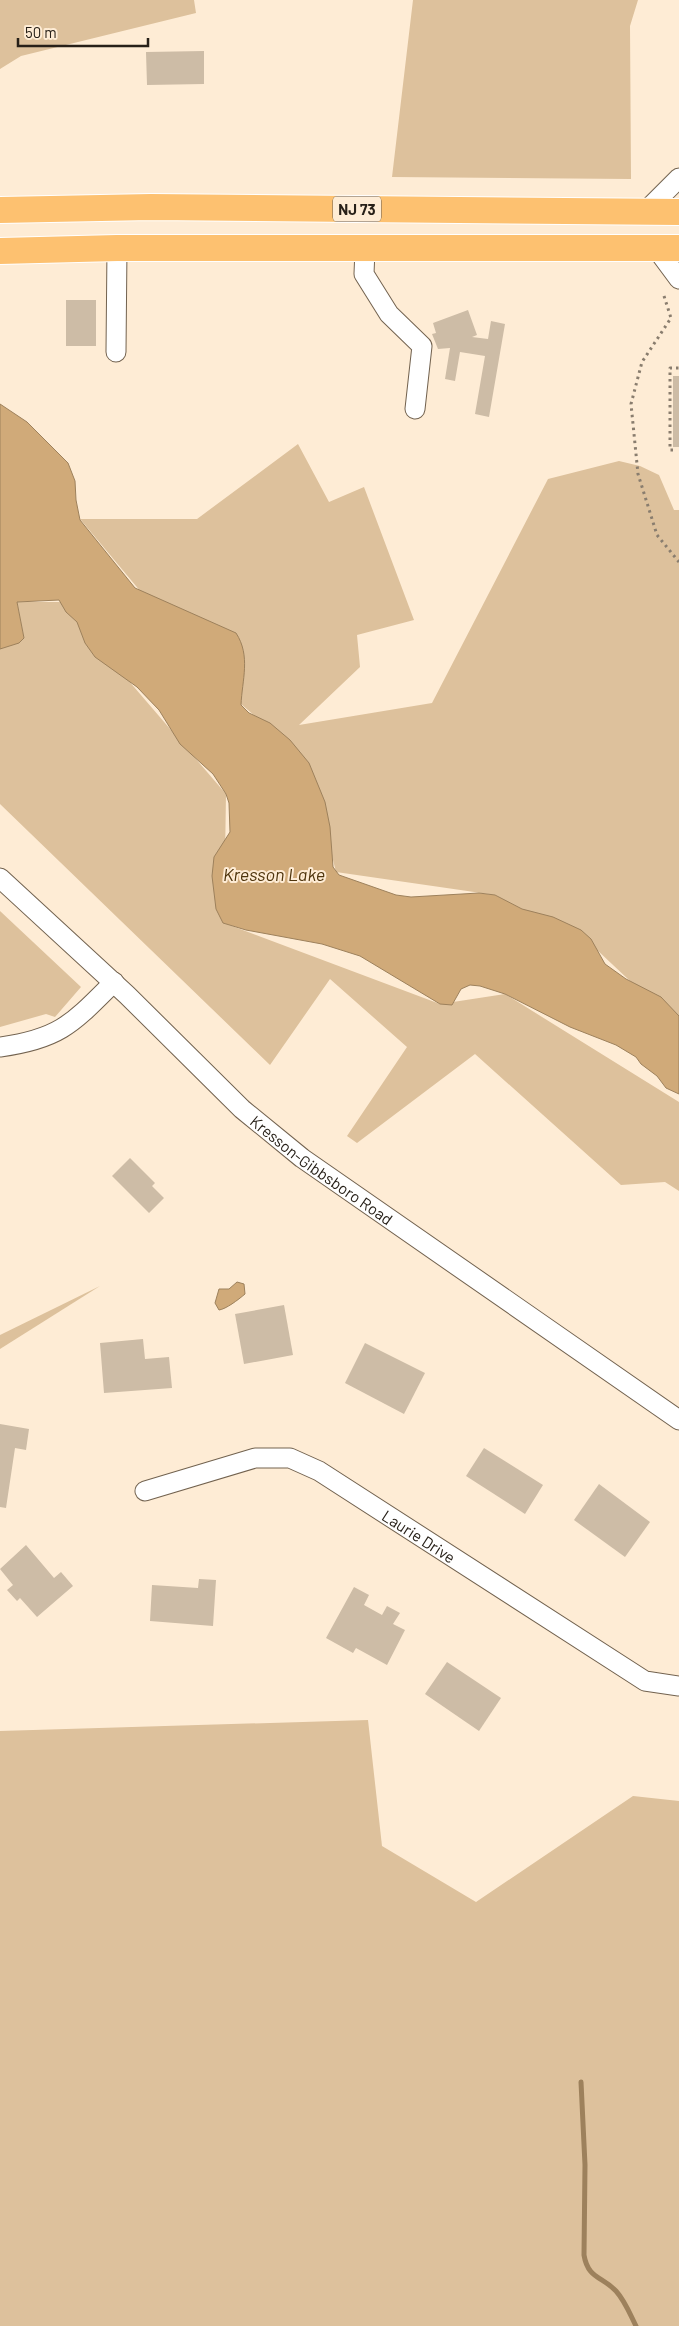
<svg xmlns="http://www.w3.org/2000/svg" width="679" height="2326" font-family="Barlow,sans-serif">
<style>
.green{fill:#ddc19c}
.water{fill:#d0aa79;stroke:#9d815c}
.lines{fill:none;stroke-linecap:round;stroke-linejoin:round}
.stream{stroke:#9d815c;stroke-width:5}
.building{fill:#cdbca6}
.minor-casing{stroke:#72624f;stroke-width:21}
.highway-casing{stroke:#fff;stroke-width:28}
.path{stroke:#897d6e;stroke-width:3;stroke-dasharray:2.5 4;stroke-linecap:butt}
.minor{stroke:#fff;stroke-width:19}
.highway{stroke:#fdc170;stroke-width:26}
.labels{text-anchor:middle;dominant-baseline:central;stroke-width:4;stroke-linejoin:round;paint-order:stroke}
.shield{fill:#feecd5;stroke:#685d51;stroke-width:1}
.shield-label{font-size:15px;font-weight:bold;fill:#272018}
.street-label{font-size:16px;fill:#272018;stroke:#feecd5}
.water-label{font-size:18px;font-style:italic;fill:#4e340c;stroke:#feecd5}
</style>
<rect width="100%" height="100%" fill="#feecd5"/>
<g class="green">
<polygon points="0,0 194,0 196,13 21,56 0,69"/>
<polygon points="413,0 638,0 630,26 631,179 392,177"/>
<polygon points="298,444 329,502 364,487 414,620 357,635 360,667 299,725 432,703 548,479 619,461 640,466 659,475 674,510 679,510 679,1027 596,949 495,895 336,872 309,763 241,704 141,592 80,519 197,519"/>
<polygon points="17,602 61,602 226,794 224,923 440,1004 505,994 679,1102 679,1191 665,1182 621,1185 475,1054 357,1143 347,1136 407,1047 330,979 270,1065 0,804 0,647 24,638"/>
<polygon points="0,911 81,987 55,1017 46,1014 0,1027"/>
<polygon points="100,1286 0,1349 0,1335"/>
<polygon points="368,1720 382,1846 476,1902 633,1796 679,1801 679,2326 0,2326 0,1731"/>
</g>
<g class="water">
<path d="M0,404l27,18 41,41 7,18 1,19 4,20 55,68 101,45c15,23 6,47 5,72l8,8 21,10 20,17 19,23 16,39 5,25 3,40 6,8 57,20 15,2 68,-4 16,2 27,14 31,8 28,13 10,9 14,25 21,15 35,18 18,19v78l-13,-6 -9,-12 -16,-12 -5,-7 -20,-12 -46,-18 -65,-33 -25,-8 -10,-1 -9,4 -9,16 -12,-1 -80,-48 -38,-12 -76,-14 -23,-7 -7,-14 -4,-33 2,-19 16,-25 -1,-29 -3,-9 -13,-20 -33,-30 -21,-34 -22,-23 -42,-30 -10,-14 -8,-21 -11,-10 -7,-12 -42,2 7,36 -5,5 -19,6z"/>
<path d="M237,1282l7,2 1,10c-7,6 -19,15 -26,16l-4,-7 4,-14h10z"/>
</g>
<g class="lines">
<path class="stream" d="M581,2082l4,83 -1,90c4,24 18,21 32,36 9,10 14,23 20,35"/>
</g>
<g class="building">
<polygon points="204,51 204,84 147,85 146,52"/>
<rect x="66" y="300" width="30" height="46"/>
<polygon points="468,310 477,335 472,337 488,339 491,321 505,324 489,417 475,414 485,356 460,352 455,381 445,379 450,348 438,349 432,334 436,333 433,323"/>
<rect x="673" y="376" width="6" height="71"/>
<polygon points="130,1158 155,1183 152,1186 164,1198 149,1213 112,1176"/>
<polygon points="284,1305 293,1355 244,1364 235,1314"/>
<polygon points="143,1339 145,1359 169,1357 172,1388 104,1393 100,1343"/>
<polygon points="365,1343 425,1373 404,1414 345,1383"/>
<polygon points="0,1424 29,1429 26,1450 15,1448 6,1508 0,1507"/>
<polygon points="484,1448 543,1485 525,1514 466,1476"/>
<polygon points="599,1484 650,1522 625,1557 574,1520"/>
<polygon points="26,1545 54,1578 61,1572 73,1586 37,1617 20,1598 17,1601 7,1590 13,1585 0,1569"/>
<polygon points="199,1579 216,1580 213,1626 150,1621 152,1585 198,1588"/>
<polygon points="354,1587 369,1595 364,1605 382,1615 387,1606 400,1613 393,1624 405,1630 387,1665 356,1648 353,1653 326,1638"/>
<polygon points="447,1662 501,1698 479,1731 425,1694"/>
</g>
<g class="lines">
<defs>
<g id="minor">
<polyline points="645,212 679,178"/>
<polyline points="656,248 679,279"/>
<polyline points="365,249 364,274 389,314 422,346 415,409"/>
<polyline points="116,352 117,248"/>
<path id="s1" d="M0,878l127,117 115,114 60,49 377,262"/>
<path d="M0,1047c60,-8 73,-24 114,-65"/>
<path id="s2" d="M145,1491l110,-33h35l29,13 326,210 34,5"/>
</g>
<g id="highway">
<polyline points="0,210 151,207 679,212"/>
<polyline points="0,251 117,248 679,248"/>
</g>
</defs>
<use href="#minor" class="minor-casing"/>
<use href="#highway" class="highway-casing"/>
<g class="path">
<polyline points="664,296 671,318 642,362 631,404 638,474 657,535 679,562"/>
<polyline points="673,450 670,450 670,368 679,368"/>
</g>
<use href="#minor" class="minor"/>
<use href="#highway" class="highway"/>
</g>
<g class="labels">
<rect class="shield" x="333" y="196.5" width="48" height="25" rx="4"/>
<g class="shield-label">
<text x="357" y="209">NJ 73</text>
</g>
<g class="street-label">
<text stroke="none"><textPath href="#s1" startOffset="435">Kresson-Gibbsboro Road</textPath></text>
<text stroke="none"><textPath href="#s2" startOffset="301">Laurie Drive</textPath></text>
</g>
<g class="water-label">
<text x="274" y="874">Kresson Lake</text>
</g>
</g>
<path d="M18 38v8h130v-8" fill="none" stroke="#272018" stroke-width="2.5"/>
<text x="25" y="38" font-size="15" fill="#272018" stroke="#feecd5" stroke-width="4" paint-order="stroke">50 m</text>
</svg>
